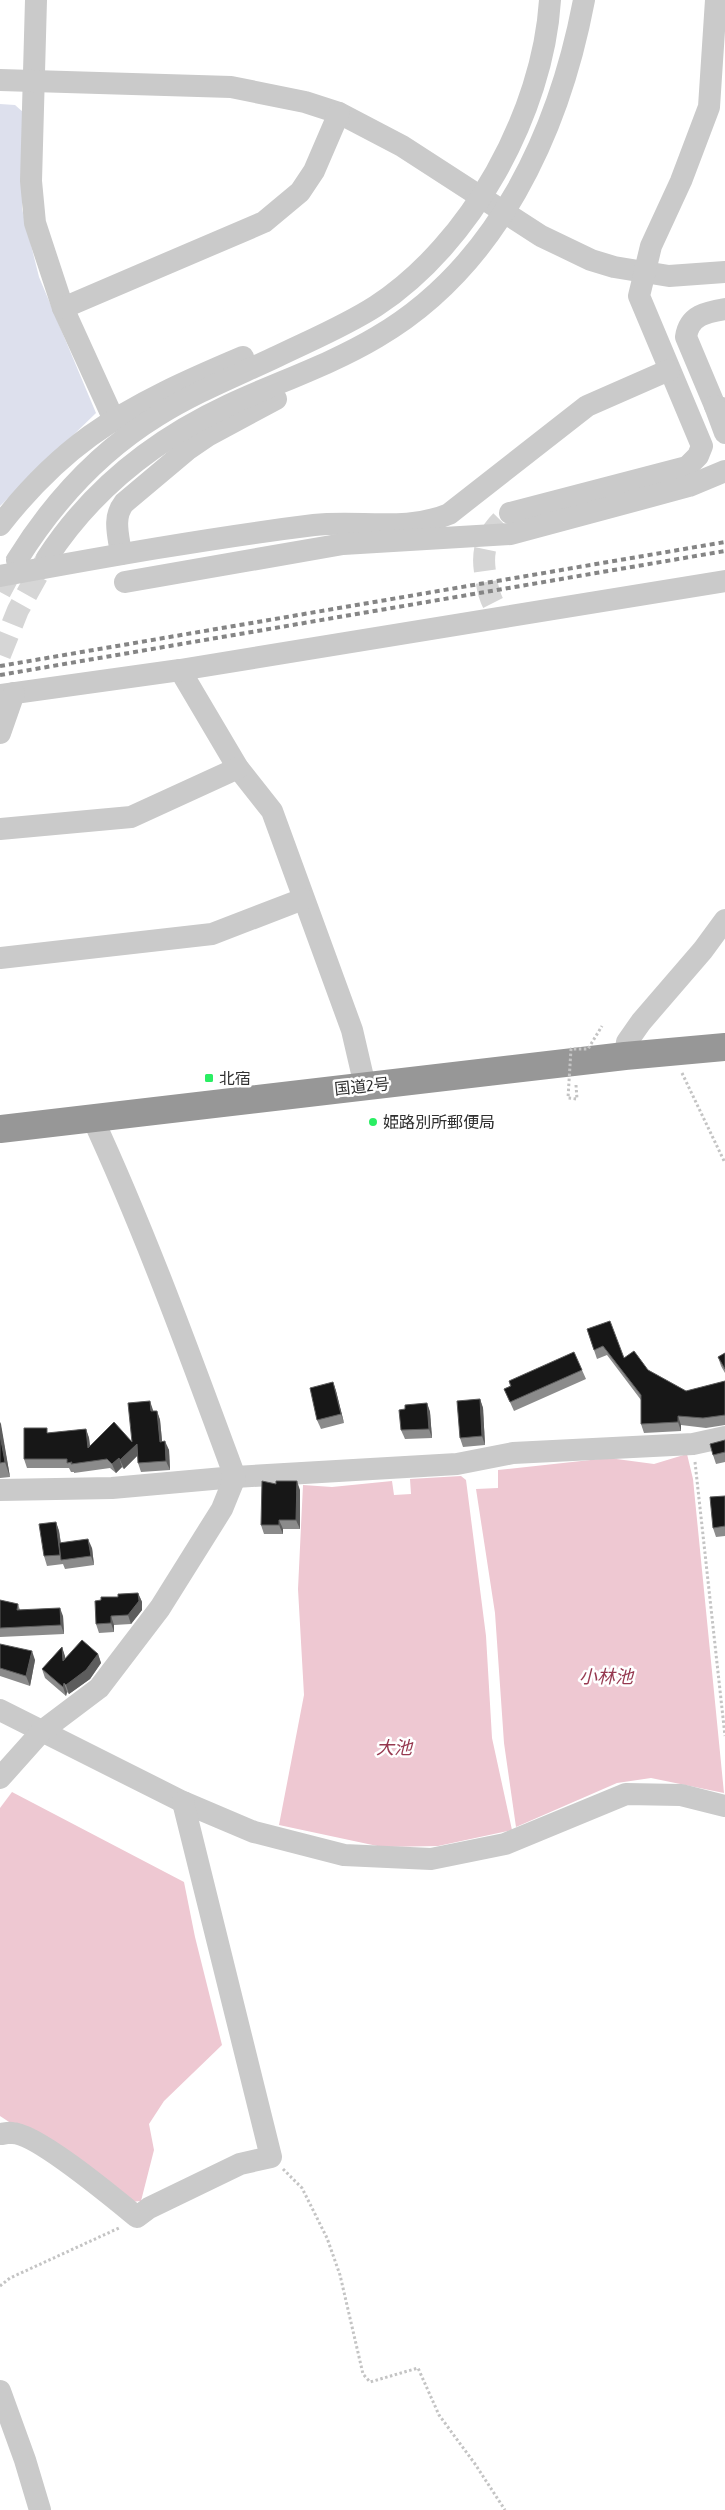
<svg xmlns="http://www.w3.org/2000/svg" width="725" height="2510" font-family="'Asap Condensed','Noto Sans JP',sans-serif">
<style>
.green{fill:#dde0ed}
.water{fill:#eec8d2}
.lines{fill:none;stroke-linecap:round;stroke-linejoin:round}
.minor-tunnel{stroke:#d6d6d6;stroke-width:22;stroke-dasharray:22 11;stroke-linecap:butt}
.path{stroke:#c4c4c4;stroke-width:3;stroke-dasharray:2.5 2.5;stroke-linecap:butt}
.minor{stroke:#cacaca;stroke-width:22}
.highway{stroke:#979797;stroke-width:28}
.rail{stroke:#858585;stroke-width:4;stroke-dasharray:5 4;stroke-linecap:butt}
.path-bridge{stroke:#c4c4c4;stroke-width:3;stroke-dasharray:2.5 2.5;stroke-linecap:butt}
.wall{fill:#8b8b8b}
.shaded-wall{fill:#5d5d5d}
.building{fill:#171717;stroke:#5d5d5d}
.poi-dot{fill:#2aee63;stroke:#fff;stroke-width:2}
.labels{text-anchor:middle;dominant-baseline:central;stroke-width:5;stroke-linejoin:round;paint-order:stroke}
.poi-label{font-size:16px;fill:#303030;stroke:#fff;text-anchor:start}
.street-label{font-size:16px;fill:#303030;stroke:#fff}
.water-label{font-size:18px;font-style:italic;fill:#963950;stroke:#fff}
</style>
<rect width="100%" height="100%" fill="#fff"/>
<polygon class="green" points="0,104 15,105 24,113 22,209 39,277 96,413 0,506"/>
<g class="water">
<polygon points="687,1454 693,1479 724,1793 651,1778 617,1783 516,1827 504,1743 495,1613 476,1489 498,1488 498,1470 609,1458 654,1464"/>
<polygon points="461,1476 466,1480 486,1636 492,1738 512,1830 438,1846 382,1847 279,1825 304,1695 298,1589 303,1485 332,1487 392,1481 394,1495 411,1494 410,1479"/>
<polygon points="12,1792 184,1882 195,1937 222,2045 164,2101 149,2124 154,2150 141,2201 131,2202 0,2116 0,1808"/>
</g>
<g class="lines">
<g class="minor-tunnel">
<polyline points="0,592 17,560"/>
<path d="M493,603c-4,-8 -6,-17 -7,-26 -6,-28 2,-46 24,-64"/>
<polyline points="0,655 18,610 47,558"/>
</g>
<g class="path">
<polyline points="682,1073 725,1163"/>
<polyline points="695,1462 725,1736"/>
<polyline points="283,2169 302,2188 327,2238 340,2275 363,2374 370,2382 418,2368 439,2415 475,2464 505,2510"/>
<polyline points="0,2286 10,2278 119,2228"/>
</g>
<g class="minor">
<polyline points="36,0 31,181 35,223 63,308 114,420"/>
<polyline points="0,80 231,87 305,102 339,113 402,146 541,236 591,260 614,267 669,276 725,272"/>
<polyline points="63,308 264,222 300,192 314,171 339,113"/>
<path d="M725,309c-18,3 -36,6 -39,28l29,69 10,3"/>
<polyline points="715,406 725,433"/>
<polyline points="510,513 687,467 698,456 702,446 639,296 651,246 681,181 709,107 716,0"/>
<path d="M0,525c25,-32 57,-65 90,-89 46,-33 101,-57 153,-79"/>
<path d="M121,554c-2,-17 -9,-36 3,-51l63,-53 22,-15 67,-36"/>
<path d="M47,558c45,-69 107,-118 182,-153 49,-23 101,-40 148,-68 120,-70 182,-205 207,-337"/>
<path d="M17,560c36,-58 82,-108 140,-144 38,-24 81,-41 121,-60 33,-16 67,-30 98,-50 95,-62 167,-193 174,-306"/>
<path d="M0,576c104,-19 209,-38 314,-51 45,-5 93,7 135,-11l138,-108 82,-36"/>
<polyline points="125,582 343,544 511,534 689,486 725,471"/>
<polyline points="180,670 238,768 272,811 352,1030 365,1086"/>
<polyline points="0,695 180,670 725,581"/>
<polyline points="0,733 14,693"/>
<polyline points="0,829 131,817 238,768"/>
<polyline points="0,958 212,934 303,899"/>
<polyline points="625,1056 627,1042 641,1022 703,950 725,920"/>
<polyline points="0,1490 112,1488 235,1477 457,1464 513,1453 693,1444 725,1437"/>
<polyline points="0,1710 183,1802 254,1832 344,1855 431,1859 505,1844 626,1794 681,1795 725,1806"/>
<path d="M0,1778l42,-47 57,-43 61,-80 62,-99 13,-32c-45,-122 -89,-243 -143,-360"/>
<path d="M0,2134c4,0 8,-2 12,-1 24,0 103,66 125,84l12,-9 91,-44 31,-7 -88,-355"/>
<polyline points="0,2391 25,2460 40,2510"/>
</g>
<polyline class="highway" points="0,1129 625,1056 725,1047"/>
<g class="rail">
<polyline points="0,666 725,542"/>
<polyline points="0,675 725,551"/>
</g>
<polyline class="path-bridge" points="576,1085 577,1099 568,1098 571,1049 588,1049 602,1026"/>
</g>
<g class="wall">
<polygon points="587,1329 624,1358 648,1370 686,1391 725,1381 725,1425 706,1428 681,1425 681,1431 644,1433 641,1424 641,1400 607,1355 597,1359"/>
<polygon points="725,1353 725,1373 721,1366 718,1357"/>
<polygon points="582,1370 586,1379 514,1411 504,1389 510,1386 509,1381"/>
<polygon points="333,1382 336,1391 344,1423 321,1429 317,1420"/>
<polygon points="480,1399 483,1408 485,1445 463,1447 460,1438"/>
<polygon points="427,1403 430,1412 432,1438 405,1439 401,1430 405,1409"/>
<polygon points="153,1410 153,1411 157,1411 160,1420 162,1441 169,1450 170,1470 141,1472 138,1463 138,1455 124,1469 122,1467 116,1473 110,1468 74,1473 74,1472 71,1472 69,1468 27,1468 24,1459 48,1433 86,1429 89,1438 90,1445 132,1442"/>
<polygon points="0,1422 10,1477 0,1478"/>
<polygon points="725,1440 725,1462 716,1464 713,1455"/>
<polygon points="300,1490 300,1529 283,1529 283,1534 264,1534 261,1525"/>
<polygon points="725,1496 725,1536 716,1537 713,1528"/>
<polygon points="56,1522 59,1531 61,1543 92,1548 94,1565 65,1569 63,1564 47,1566 44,1556"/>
<polygon points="138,1593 142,1602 142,1610 131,1624 114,1625 114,1632 99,1633 96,1624 101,1600"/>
<polygon points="0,1600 18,1604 20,1610 63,1616 64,1634 0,1637"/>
<polygon points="0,1644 35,1660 30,1686 0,1676"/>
<polygon points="62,1647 65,1658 98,1654 101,1663 90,1679 69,1694 67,1692 66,1696 45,1678 42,1669"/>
</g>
<g class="shaded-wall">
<polygon points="333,1382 336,1391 344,1423 341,1414"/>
<polygon points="480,1399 483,1408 485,1445 482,1436"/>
<polygon points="150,1401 153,1410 154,1420 151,1411"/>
<polygon points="427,1403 430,1412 432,1438 429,1429"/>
<polygon points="157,1411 160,1420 163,1451 160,1442"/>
<polygon points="678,1416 681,1425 681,1431 678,1422"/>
<polygon points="0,1422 1,1424 10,1477 5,1462 0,1435"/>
<polygon points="86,1429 89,1438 91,1457 88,1448"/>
<polygon points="165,1441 169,1450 170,1470 166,1461"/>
<polygon points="137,1444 140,1453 124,1469 120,1460"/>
<polygon points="119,1458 122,1467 116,1473 112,1464"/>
<polygon points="297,1481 300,1490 300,1529 296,1520"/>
<polygon points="279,1520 283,1529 283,1534 279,1525"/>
<polygon points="56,1522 59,1531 63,1560 62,1560 60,1555"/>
<polygon points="88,1539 92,1548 94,1565 91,1556"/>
<polygon points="138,1593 142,1602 142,1610 131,1624 128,1615"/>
<polygon points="60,1608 63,1616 64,1634 61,1625"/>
<polygon points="111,1616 114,1625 114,1632 111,1623"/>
<polygon points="62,1647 65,1656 66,1670 63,1661"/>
<polygon points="32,1651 35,1660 30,1686 26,1676"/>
<polygon points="98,1654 101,1663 90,1679 69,1694 66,1685"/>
<polygon points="64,1683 67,1692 66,1696 63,1687"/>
</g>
<g class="building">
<polygon points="610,1321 624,1358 634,1351 648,1370 686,1391 725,1381 725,1415 703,1418 678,1416 678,1422 641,1424 641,1395 603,1346 594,1350 587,1329"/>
<polygon points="574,1352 582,1370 510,1402 504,1389 511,1386 509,1381"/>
<polygon points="725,1353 725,1369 718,1357"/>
<polygon points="333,1382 341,1414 317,1420 310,1388"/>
<polygon points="480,1399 482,1436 460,1438 457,1401"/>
<polygon points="150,1401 151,1411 157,1411 160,1442 165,1441 166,1461 138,1463 137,1444 120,1460 119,1458 112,1464 107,1459 71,1464 72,1462 67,1463 67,1459 24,1459 24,1428 47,1428 47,1433 86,1429 88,1448 114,1422 132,1442 128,1403"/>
<polygon points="427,1403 429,1429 401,1430 399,1410 405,1409 405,1405"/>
<polygon points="0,1435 5,1462 0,1463"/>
<polygon points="725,1440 725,1452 713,1455 710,1444"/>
<polygon points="262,1481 276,1484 276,1481 297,1481 296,1520 279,1520 279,1525 261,1525"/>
<polygon points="725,1496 725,1526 713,1528 710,1497"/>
<polygon points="56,1522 60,1555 44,1556 39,1524"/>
<polygon points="88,1539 91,1556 61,1560 59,1543"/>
<polygon points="138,1593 139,1601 128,1615 111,1616 111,1623 96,1624 95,1601 101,1600 101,1597 118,1597 118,1594 120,1594"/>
<polygon points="0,1600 18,1604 17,1610 60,1608 61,1625 0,1628"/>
<polygon points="82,1640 98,1654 86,1670 66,1685 64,1683 63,1687 42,1669 62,1647 63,1661"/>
<polygon points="0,1644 32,1651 26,1676 0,1668"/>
</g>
<g class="poi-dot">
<rect x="204" y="1073" width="10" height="10" rx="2.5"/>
<circle cx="373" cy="1122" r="5"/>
</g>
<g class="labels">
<g class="poi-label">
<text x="219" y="1078">北宿</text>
<text x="383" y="1122">姫路別所郵便局</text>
</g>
<g class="street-label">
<text transform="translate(362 1086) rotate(-6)">国道2号</text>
</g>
<g class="water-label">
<text x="606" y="1676">小林池</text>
<text x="394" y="1747">大池</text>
</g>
</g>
</svg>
